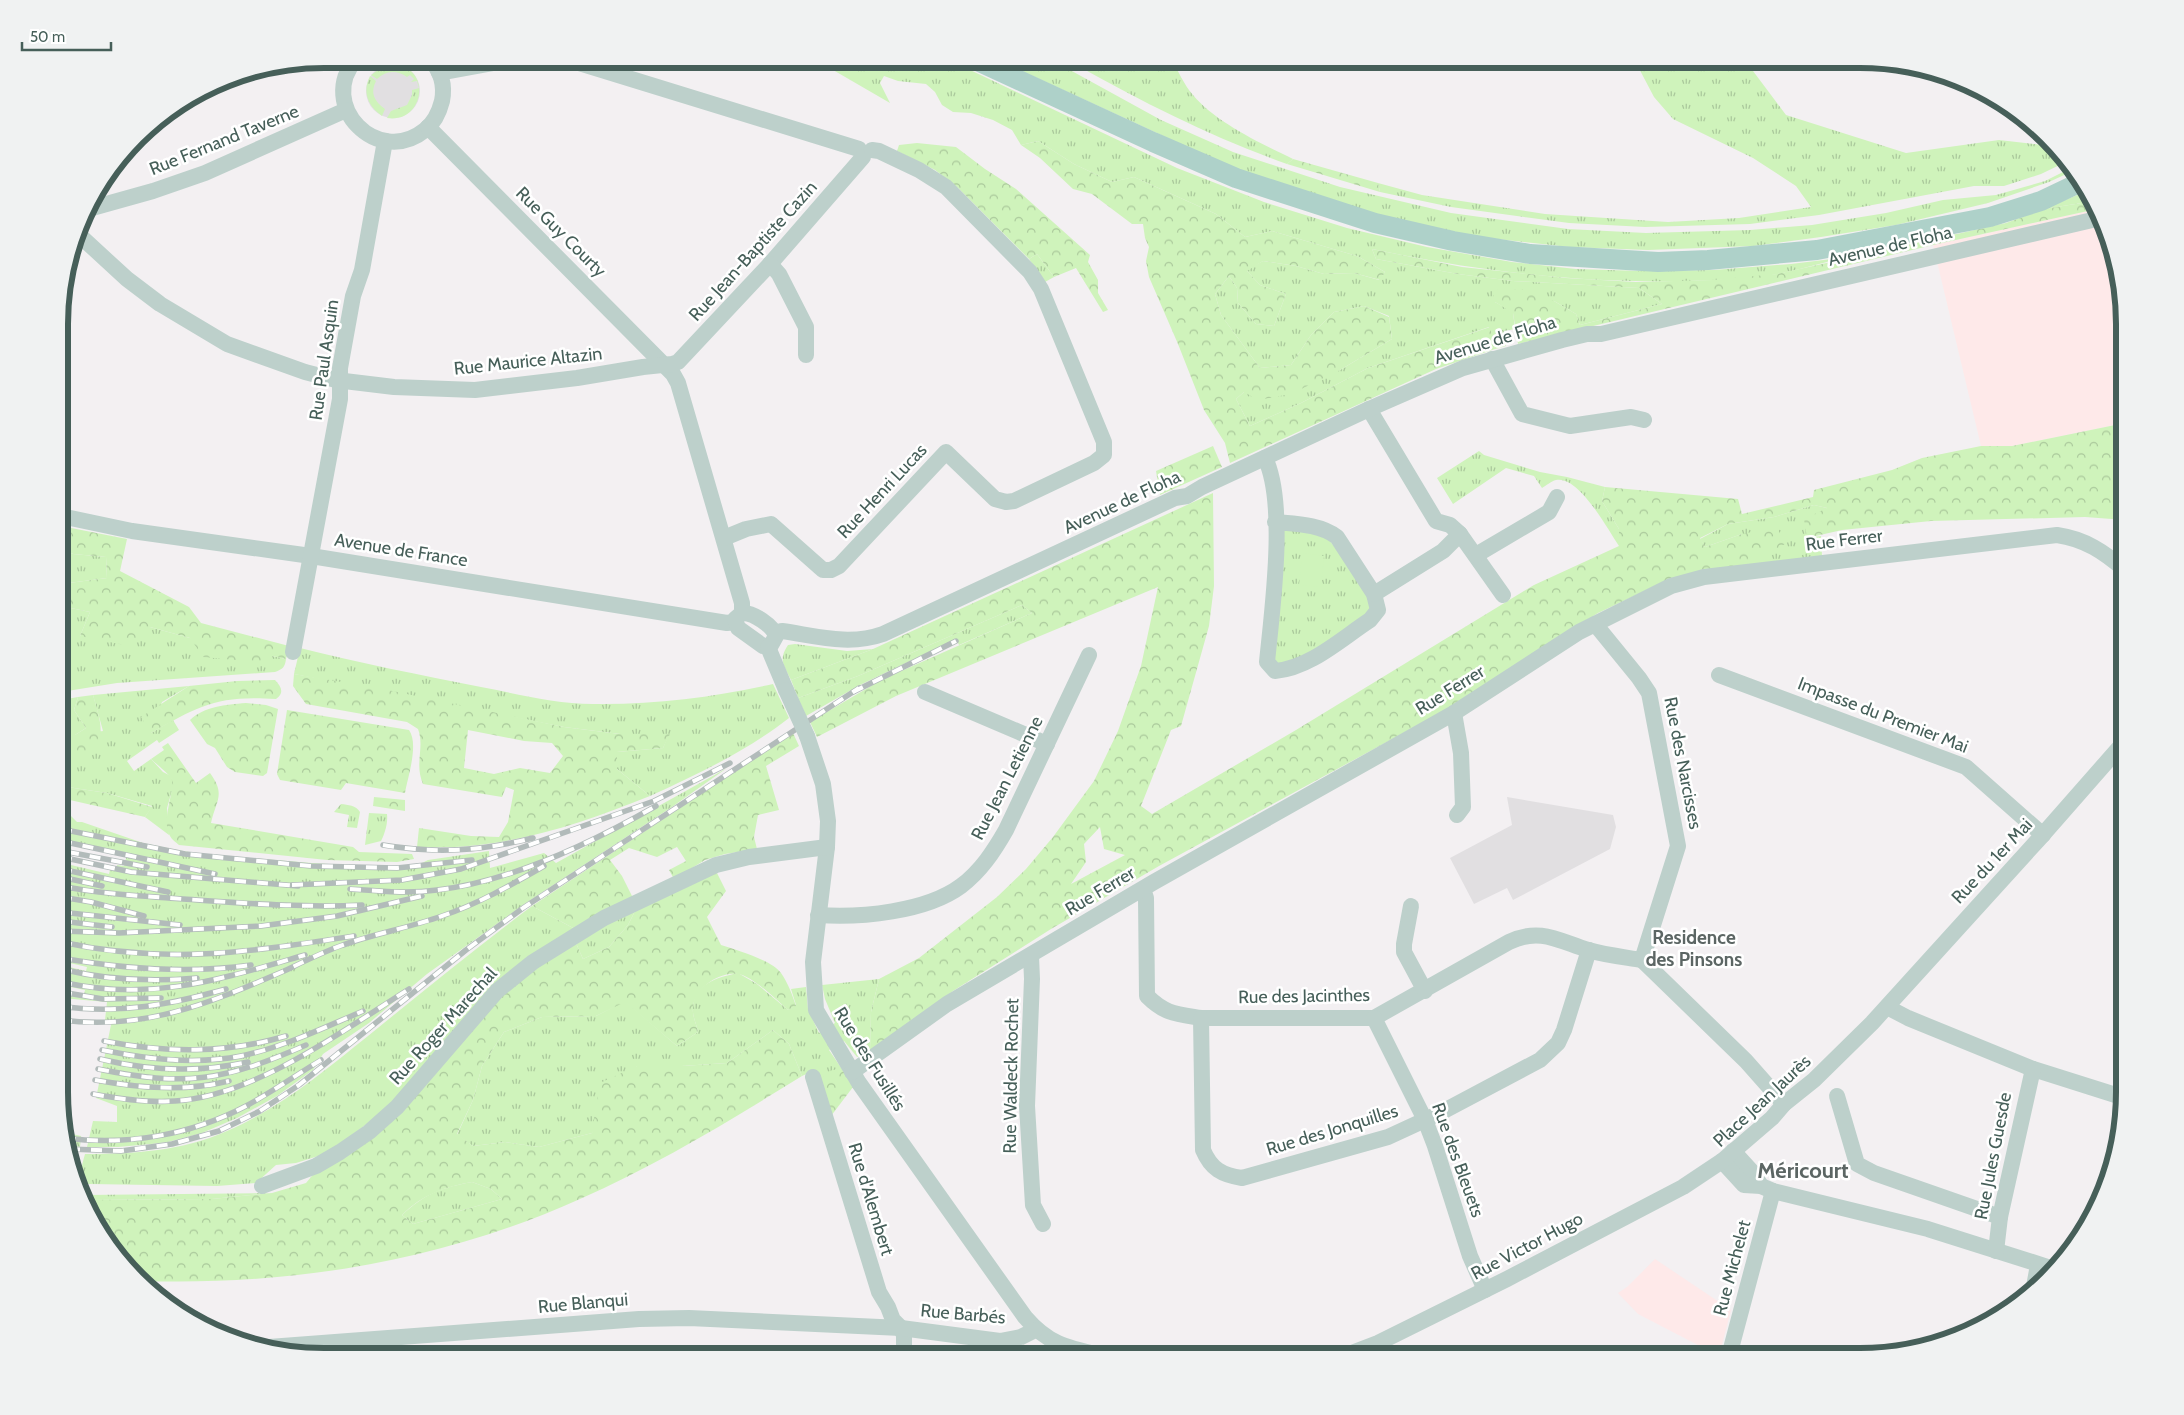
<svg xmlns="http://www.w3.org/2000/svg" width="2184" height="1415" font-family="Cabin,sans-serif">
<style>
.commercial{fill:#fee9e9}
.education{fill:#e1dfe1}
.grass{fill:url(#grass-tufts)}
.forest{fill:url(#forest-crowns);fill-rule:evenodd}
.park{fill:#cff3bb}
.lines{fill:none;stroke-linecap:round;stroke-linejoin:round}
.minor{stroke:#bdd0cb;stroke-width:16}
.major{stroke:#aed1c9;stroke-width:20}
.rail-casing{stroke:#b2bbba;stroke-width:5.5}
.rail{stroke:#fff;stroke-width:4;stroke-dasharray:11;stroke-linecap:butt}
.minor-bridge{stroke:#bdd0cb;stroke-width:16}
.labels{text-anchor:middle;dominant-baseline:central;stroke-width:5;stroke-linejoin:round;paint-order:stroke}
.street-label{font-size:18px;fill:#465f59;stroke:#fff}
.neighbourhood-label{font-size:19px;font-weight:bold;fill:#5c6664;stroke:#fff}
.district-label{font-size:22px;font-weight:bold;fill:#5c6664;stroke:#fff}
.rim{fill:none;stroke:#465f59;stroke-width:6}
</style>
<defs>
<pattern id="grass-tufts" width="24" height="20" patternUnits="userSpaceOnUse" patternTransform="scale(1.25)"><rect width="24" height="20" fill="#cff3bb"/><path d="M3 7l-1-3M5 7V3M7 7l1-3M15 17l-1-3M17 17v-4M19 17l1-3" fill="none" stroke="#aac89b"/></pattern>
<pattern id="forest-crowns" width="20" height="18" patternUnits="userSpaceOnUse" patternTransform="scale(1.25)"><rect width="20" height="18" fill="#cff3bb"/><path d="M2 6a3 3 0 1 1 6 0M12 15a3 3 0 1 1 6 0" fill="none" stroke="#aac89b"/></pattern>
</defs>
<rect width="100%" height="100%" fill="#f3f0f2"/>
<g class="commercial">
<polygon points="2097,209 2116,255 2125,306 2125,423 2012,446 1981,446 1933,245"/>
<polygon points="1655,1259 1731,1310 1719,1356 1638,1314 1618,1293 1627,1287"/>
</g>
<g class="education">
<circle cx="393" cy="91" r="27"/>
<polygon points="1507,797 1613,815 1616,827 1610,849 1513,900 1507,888 1474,904 1450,858 1512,825"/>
</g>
<g class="grass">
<path d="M821,59h126l230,109 87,34 83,26 80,19 85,15 64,7 66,2 72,-1 77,-6 57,-7c-23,5 -46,12 -70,17 -29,5 -61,6 -90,7 -106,3 -212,-10 -316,-32l4,10 82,15 55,7 126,7 23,16 -82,21 -4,-11 -22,-13 -59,1 18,10 2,17 -11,2 2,15 -11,3 -6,-22 -121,41 -67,35 -51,23 -14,-27 8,-7 96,-22 52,-31 -3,-23 -25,-10 -30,6 -23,23 -20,30 -31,3 -39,-53 -6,-21 14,-18 8,12 1,15 18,21 18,2 12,-32 -26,-9 -14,-15 17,-9 33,5 28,8 30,-1 25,7 6,-8 -28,-16 -85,-25 -27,6 -29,-23 -82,-37 -22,5 -38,-18 -36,-23 -17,4 -9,-15 -19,-10 -22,-7 -18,-1 -11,-7 -7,-13 -9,-8 -28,-3 -14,-5 -4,7 10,20 -69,-40z"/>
<polygon points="996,59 1050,59 1161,120 1233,152 1340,187 1451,213 1568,229 1646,233 1750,230 1812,225 1886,213 1943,200 1996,195 2045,181 2073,167 2075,170 2049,182 1988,203 1896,225 1821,237 1754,246 1648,250 1569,247 1462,235 1356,209 1246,174"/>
<path d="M1072,59h99c7,11 13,26 22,36 22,27 69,49 100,64l-6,5c-73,-26 -141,-60 -209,-98z"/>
<polygon points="1634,59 1744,59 1786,115 1906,153 1999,140 2042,145 2051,141 2068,161 2041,174 2004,186 1974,186 1819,215 1750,224 1645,227 1569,223 1451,207 1380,192 1378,183 1422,195 1545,214 1668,222 1739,218 1811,207 1796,186 1753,158 1673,119 1654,97"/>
<path d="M390,65c43,-2 36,59 -3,53l4,-7 16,-6 5,-10v-5l7,-2 -2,-7 -6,1 3,-3 -4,-4 -3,2c-10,-7 -21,-7 -30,2l-6,-4 10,-7z"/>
<path d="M370,76l6,5c-6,12 -2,20 9,28l-3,7c-14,-10 -20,-24 -12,-40z"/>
<polygon points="2089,190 2094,201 2044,209"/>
<polygon points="1037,254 1054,277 1045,282 1029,259"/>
<path d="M1479,451l5,4 56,17 27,5 38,10 -3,14 17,28v17c-11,-16 -40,-71 -63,-66 -5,1 -10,6 -14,8l-8,-12 -28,-8 -53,36 -16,-26z"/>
<polygon points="1814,505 1827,508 1807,538 1821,536 1822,556 1746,565 1760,555 1742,534 1705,547 1700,539 1728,524 1774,517"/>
<polygon points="1275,522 1319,528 1374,594 1370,620 1275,671"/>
<polygon points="61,548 73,554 106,557 107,578 61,584"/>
<polygon points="1022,605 1032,613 959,645 956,639 860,685 806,716 798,698 858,676"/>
<path d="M61,606l29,6 -10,24 70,-9 40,11 96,21c-1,8 -3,10 -11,13l-158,11 -56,9z"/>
<path d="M795,644l52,7 26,-2 -82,31c-7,-15 -13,-20 -3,-35z"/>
<path d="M300,648c60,15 120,27 181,39 37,7 75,17 112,17 61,1 121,-7 180,-20l16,34c-42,33 -91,56 -139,78l-33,-27v-17l46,-4 6,-14h-49l-56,-7 -270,-53z"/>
<polygon points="189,686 162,702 151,733 173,720 179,730 159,743 157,740 127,761 134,771 151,759 163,772 171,776 174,784 167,808 169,835 145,817 152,806 107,793 61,786 61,700 78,697 74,710 86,728 75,735 103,731 93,695"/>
<polygon points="727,768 672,807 526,903 427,974 369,1023 323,1054 313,1070 277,1096 237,1118 202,1133 168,1142 151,1144 118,1147 87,1147 93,1121 117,1122 117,1106 96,1098 112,1020 105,1020 107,1002 61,998 61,989 84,994 85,990 61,985 61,965 86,971 87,967 61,961 61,891 66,891 71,865 109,874 110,870 115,871 117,865 124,866 127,854 61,839 61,806 77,822 82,822 143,843 172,849 200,854 312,863 377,867 418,865 428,860 489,851 490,868 544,853 556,863"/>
<path d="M341,804c7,1 15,1 19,8l-3,16 -10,-1 2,-12 -15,-3z"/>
<path d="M369,813l18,1c1,9 -2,19 -6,27l-16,4z"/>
<polygon points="638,905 628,925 609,947 583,959 575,941"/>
<path d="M532,906l43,23 -191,182 -56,42 -32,10 -20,2 -20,18 -39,3 -129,-2c-10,-9 -6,-19 -3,-30 48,0 98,-3 142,-23 53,-23 96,-59 141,-95 54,-44 108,-88 164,-130z"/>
<path d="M738,973l19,11 31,26 8,-5 -5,-16 15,-2 2,22 11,24 16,-10 -10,-24 -3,-14 57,-6 -8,33 -1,40 -13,5 -13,-16 -15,9 13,19 -22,10 -7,-8 -11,5 -13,-32 -16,-14 -46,33 -45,3h-45l-45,67 -53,14 -34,-5 -32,4 -16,-11 16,-35 9,-34 22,-34 38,-15 54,-1 29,-15 52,45 21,-14c-1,-7 -6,-16 -5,-23 0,-25 25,-32 45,-36z"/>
<polygon points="63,1132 81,1136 80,1147 67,1145"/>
<path d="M472,1182l19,7 11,10 -89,25 -11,-9c24,-22 38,-27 70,-33z"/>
<polygon points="272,1193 212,1199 89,1200 86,1200 84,1195"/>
</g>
<g class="forest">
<polygon points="1038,141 1074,164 1112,182 1134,177 1216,214 1245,237 1272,231 1357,256 1385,272 1380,280 1354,273 1324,274 1296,266 1263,261 1247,271 1260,285 1286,294 1274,326 1256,324 1238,303 1237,288 1229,276 1215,294 1221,315 1260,368 1291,365 1311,335 1334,312 1364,306 1389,317 1392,339 1340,370 1291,394 1258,400 1244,392 1236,399 1250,426 1301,403 1368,368 1490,327 1495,349 1436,369 1230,463 1225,443 1204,410 1178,344 1149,277 1146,261 1149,247 1145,238 1143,224 1132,224 1092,194 1073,189 1040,158 1021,145"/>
<polygon points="917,143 956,147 985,169 1016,189 1090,255 1088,262 1098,280 1098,293 1108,310 1103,312 1076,268 1054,277 1037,254 1029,259 958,188 935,170 897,151 899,145"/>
<polygon points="1293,159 1378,183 1380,192 1287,164"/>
<polygon points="2094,201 2097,209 1933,245 1518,344 1513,313 1495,302 1492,290 1523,289 1554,301 1576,314 1580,325 1662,304 1639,288 1513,281 1458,274 1376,259 1372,249 1462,267 1566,278 1636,282 1712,280 1777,274 2006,223 2044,209"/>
<path d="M2125,423v97l-40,-3 -154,4 -89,9 -35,8 -3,-19 23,-11 -13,-3 -40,12 -46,7 -28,14 5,9 37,-13 35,-7 8,17 -39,21 -78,15 -70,33 -156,99 -283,154 -108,63 -98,62 -83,61 1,-40 8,-33 40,-21 78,-61 29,-28 27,-32 41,-56 24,-50 23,-65 17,-79 -262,109 -79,41 -7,-15 71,-42 151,-67 -10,-8 -164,71 -60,22 -7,-18 82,-31 340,-156 1,93 -5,40 -28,100 -10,4 -30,76 11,8 144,-84 238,-145 85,-39v-17l-17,-28 3,-14 133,12 4,15 71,-17 1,-7 78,-20 30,-12 59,-12h31zM1100,827l4,22 21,6 -54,29 15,-22 -2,-18z"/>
<polygon points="1213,446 1222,467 1160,495 1156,471"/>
<polygon points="61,526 127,539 120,571 189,607 201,623 289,646 286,659 272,656 266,663 203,657 190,638 150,627 129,646 80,636 90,612 61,606 61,584 107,578 106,557 73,554 61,548"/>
<path d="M294,674l89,15 181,38 56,7h50l-7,14 -46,4v17l33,27c-77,31 -150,55 -233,51l2,-19 52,8 28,1 9,-15 6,-32 -8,-3 -4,10 -79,-13c-9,-21 2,-36 -5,-55l-11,-7 -101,-18 -13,-18zM468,730l56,11 28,2 11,13 -13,17 -30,-5 -26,6 -30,-6z"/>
<path d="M275,680c6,6 10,13 1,19 -58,-4 -76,6 -125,34l-10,-16 48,-31 48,-5z"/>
<path d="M93,695c8,28 15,44 -7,68l-14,-19 3,-9 11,-7 -12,-18 4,-13z"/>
<path d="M246,703l20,2 12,4 -11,64 -4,3 -28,-4 -8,-5 -12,-19 -8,-4 -17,-24c15,-14 35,-15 56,-17z"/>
<path d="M287,710l122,20c10,14 -1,46 -4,63l-59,-10 -5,7 -61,-10 -3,-6z"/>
<polygon points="793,733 799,746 766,766 779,810 758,815 754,837 757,849 725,854 705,860 674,879 669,870 686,861 677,847 657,857 629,848 610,860 622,876 633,898 575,929 532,906"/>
<path d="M168,743l28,40 14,-10c16,22 6,27 1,50l142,24 6,5 53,2 2,5 -17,3 -70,-2 -148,-15c-3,-3 -7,-5 -9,-9 -10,-16 7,-49 1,-58 -1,-3 -16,-15 -20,-19l13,-9 -2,-3z"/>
<polygon points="61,786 107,793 152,807 145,817 61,798"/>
<polygon points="374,797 405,800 405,811 373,806"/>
<path d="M715,869l11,22 -19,26 14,28c15,5 51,15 60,28 7,10 11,21 15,33l-8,4c-10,-9 -37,-35 -50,-36 -19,-3 -45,15 -45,35 -1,7 4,16 5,23l-21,14 -52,-44 -29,14 -54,1 -38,15 -22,34 -9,34 -16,34 16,12 32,-4 34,5 53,-14 8,-50 37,-17h45l45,-3 46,-33 16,14 13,32c-71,44 -145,89 -222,123 -137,62 -289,87 -439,82 -25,-23 -44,-49 -55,-81l126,-1 60,-6 34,-10 10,-12 44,-28 146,-154 69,-48 8,18 26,-12 19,-22 10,-20zM472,1182l19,7 11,10 -89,25 -11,-9c20,-20 42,-28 70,-33z"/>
<polygon points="842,1069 853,1087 831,1116 820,1079 832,1070"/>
</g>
<polygon class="park" points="1302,553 1324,556 1321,587 1299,585"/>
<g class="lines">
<g class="minor">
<path d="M356,59c-40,46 22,109 69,71 9,-7 14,-17 17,-29 3,-15 -1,-30 -12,-42"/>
<polyline points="553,59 576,62 859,149"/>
<polyline points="439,73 514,59"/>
<polyline points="428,127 673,374 678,383 742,603 742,613"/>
<polyline points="85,210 153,191 205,173 346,110"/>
<polyline points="78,234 127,279 160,304 227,344 305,372 336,380 394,387 475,390 577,378 643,367 672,364 678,362 770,264 863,157"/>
<polyline points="770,264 779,274 806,327 806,355"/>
<polyline points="1492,359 1522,414 1570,426 1631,417 1644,420"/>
<polyline points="1369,409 1436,521 1450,525 1460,534 1503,595"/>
<path d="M1265,458c22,45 7,153 2,204l8,9c35,-3 66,-32 95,-51l8,-10 -4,-16 -37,-57c-17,-13 -41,-13 -62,-15"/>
<polyline points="61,516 132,531 311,556 727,623 735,622"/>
<polyline points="724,538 746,529 771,524 823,570 831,570 839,566 946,452 995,499 1006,502 1014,501 1094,463 1104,455 1104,442 1041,289 1030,272 946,187 919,170 879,151 872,150"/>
<polyline points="1476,555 1549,512 1557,497"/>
<polyline points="1374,594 1443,551 1460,534"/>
<path d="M742,613c11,-1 31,13 34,23l-5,9 -8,1 -25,-18 -3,-9z"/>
<polyline points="1595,624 1639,678 1649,693 1678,846 1642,960 1746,1061 1784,1104"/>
<path d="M775,633l7,-2c35,5 67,15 101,3l292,-136 12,-2 15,-9 167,-78 94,-41 99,-28 25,-6h14l500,-116"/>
<polyline points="768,647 786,690"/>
<polyline points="293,652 340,399 340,368 353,296 362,270 385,141"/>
<polyline points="1719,675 1966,767 2043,835"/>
<polyline points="925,692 1047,744"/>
<polyline points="1454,713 1461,753 1463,807 1457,815"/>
<path d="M807,736l16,48 5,37 -1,26 -14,115 3,48 43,73 166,234c24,28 43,31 78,39"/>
<path d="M1143,889l3,9 1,98c18,18 29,18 54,22h173l135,-76c31,-15 50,-1 79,8 17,5 36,7 54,10"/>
<polyline points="1411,906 1404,944 1404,952 1425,991"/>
<path d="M818,915c42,3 108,-3 143,-29 20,-15 33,-35 45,-56l83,-175"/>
<polyline points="1031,956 1032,979 1027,1106 1033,1205 1043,1224"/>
<polyline points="1887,1007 1908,1018 2033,1069 2125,1098"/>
<path d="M1201,1018l2,132c8,19 19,25 39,28l146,-41 52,-24 100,-53 18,-17 6,-13 25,-80"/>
<polyline points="1374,1018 1425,1120 1435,1146 1470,1256 1485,1290"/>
<path d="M852,1072l95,-68 207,-122 300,-169 125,-81 92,-46 33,-9 353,-42c28,4 47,17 68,35"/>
<polyline points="813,1077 879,1292 888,1307 893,1320 901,1328 904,1335 904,1356"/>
<polyline points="1837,1096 1857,1164 1874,1173 2000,1217"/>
<polyline points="1733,1151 1754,1174 1761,1186"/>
<polyline points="1722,1161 1744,1185 1761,1186 1773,1191 1928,1229 2054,1269"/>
<polyline points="262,1186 316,1166 340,1152 369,1132 397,1107 497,991 533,962 604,918 716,865 749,857 827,847"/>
<polyline points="1996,1251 2000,1217 2033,1069"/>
<polyline points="2033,1292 2038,1265"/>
<polyline points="269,1347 639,1319 689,1318 901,1328 1000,1341 1021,1337 1035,1330"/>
<polyline points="1344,1356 1378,1343 1507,1279 1683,1187 1722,1161 1772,1118 1784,1104 1814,1080 1872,1023 2039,839 2125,741"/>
<polyline points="1729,1356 1773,1191"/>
</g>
<polyline class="major" points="973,59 1153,142 1236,178 1375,223 1453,241 1530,254 1658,262 1708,260 1817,250 1990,217 2041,201 2083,181"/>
<defs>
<g id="rail">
<polyline points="853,692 956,641"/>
<polyline points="61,829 185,854 311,866 397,868 472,860"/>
<polyline points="61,841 215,874"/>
<path d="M383,845c54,9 97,6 150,-7"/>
<polyline points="68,852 147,867"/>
<polyline points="61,857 131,872 298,886"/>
<polyline points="61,869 168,892"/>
<polyline points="61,877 102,886"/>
<polyline points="292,885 402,880 461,869 654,801 730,763"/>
<path d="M61,886c40,8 81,10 122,13 60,4 119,9 179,6"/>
<path d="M350,889c29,2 58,5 87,1 73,-8 156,-48 219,-84"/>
<polyline points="61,897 91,902 144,916"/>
<polyline points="61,912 180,925"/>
<polyline points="61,921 112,927"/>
<polyline points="61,931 119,933 261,926 337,916 422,896"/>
<path d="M61,942c106,23 188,10 293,-6"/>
<path d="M61,958c63,11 126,16 190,7"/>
<path d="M61,969c45,11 90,13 136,9"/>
<path d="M61,982c91,20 157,-2 244,-27"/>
<polyline points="61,992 103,999 161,998"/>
<path d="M61,1006c57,9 111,-2 165,-17"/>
<path d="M61,1020c83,11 149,-17 223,-49 19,-9 37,-18 56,-25 33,-12 68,-18 102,-30 36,-12 69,-31 102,-50"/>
<path d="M104,1041c62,12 121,13 182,-5"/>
<path d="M102,1050c45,9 93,15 139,6 43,-9 82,-28 122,-45"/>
<path d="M100,1059c50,12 98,14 148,3"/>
<path d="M98,1069c88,18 126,12 208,-24"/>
<path d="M95,1080c45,8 89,12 134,1"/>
<path d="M93,1094c27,5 55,9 82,7 80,-5 167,-70 234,-112"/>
<path d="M65,1138c62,8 126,-3 181,-32 26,-14 50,-31 75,-46"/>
<polyline points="69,1149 121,1151 172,1144 219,1131 260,1111 299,1085 466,950 523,908 859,688"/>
</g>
</defs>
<use href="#rail" class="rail-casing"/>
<use href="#rail" class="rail"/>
<polyline class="minor-bridge" points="786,690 807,736"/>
</g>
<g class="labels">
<g class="street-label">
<text transform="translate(224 140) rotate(-22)">Rue Fernand Taverne</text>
<text transform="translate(561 232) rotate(45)">Rue Guy Courty</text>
<text transform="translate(1890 246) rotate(-13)">Avenue de Floha</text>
<text transform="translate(753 251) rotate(-48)">Rue Jean-Baptiste Cazin</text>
<text transform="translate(1495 340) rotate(-17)">Avenue de Floha</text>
<text transform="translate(324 360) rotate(-82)">Rue Paul Asquin</text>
<text transform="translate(528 361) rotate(-6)">Rue Maurice Altazin</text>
<text transform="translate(882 491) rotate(-47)">Rue Henri Lucas</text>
<text transform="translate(1122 502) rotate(-25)">Avenue de Floha</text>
<text transform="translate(1844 540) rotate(-7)">Rue Ferrer</text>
<text transform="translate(401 550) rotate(9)">Avenue de France</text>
<text transform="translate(1450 690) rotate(-32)">Rue Ferrer</text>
<text transform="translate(1883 715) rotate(21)">Impasse du Premier Mai</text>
<text transform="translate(1683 763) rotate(79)">Rue des Narcisses</text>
<text transform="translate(1007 778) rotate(-63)">Rue Jean Letienne</text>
<text transform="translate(1992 861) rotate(-47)">Rue du 1er Mai</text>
<text transform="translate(1100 891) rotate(-31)">Rue Ferrer</text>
<text transform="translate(1304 996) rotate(-1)">Rue des Jacinthes</text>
<text transform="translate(443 1026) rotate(-48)">Rue Roger Marechal</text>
<text transform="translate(870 1059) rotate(58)">Rue des Fusillés</text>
<text transform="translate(1011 1076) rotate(-89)">Rue Waldeck Rochet</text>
<text transform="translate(1762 1101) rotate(-43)">Place Jean Jaurès</text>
<text transform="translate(1332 1130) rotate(-17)">Rue des Jonquilles</text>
<text transform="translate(1993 1156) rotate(-79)">Rue Jules Guesde</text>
<text transform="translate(1458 1160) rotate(70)">Rue des Bleuets</text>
<text transform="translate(871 1199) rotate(73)">Rue d'Alembert</text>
<text transform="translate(1527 1246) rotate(-28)">Rue Victor Hugo</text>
<text transform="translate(1732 1268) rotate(-75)">Rue Michelet</text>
<text transform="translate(583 1303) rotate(-5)">Rue Blanqui</text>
<text transform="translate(963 1314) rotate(5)">Rue Barbés</text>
</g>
<g class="neighbourhood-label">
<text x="1694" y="937">Residence<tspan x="1694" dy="22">des Pinsons</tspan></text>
</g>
<g class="district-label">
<text x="1803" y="1170">Méricourt</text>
</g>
</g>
<path d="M0 0H2184V1415H0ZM324 68H1860A256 256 0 0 1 2116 324V1092A256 256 0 0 1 1860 1348H324A256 256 0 0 1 68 1092V324A256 256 0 0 1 324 68Z" fill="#f0f2f2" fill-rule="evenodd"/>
<path class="rim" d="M324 68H1860A256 256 0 0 1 2116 324V1092A256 256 0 0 1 1860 1348H324A256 256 0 0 1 68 1092V324A256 256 0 0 1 324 68Z"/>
<path d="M22 42v8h89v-8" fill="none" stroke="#465f59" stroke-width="2.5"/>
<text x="30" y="42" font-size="15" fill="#465f59" stroke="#ffffff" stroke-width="4" paint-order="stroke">50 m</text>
</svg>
